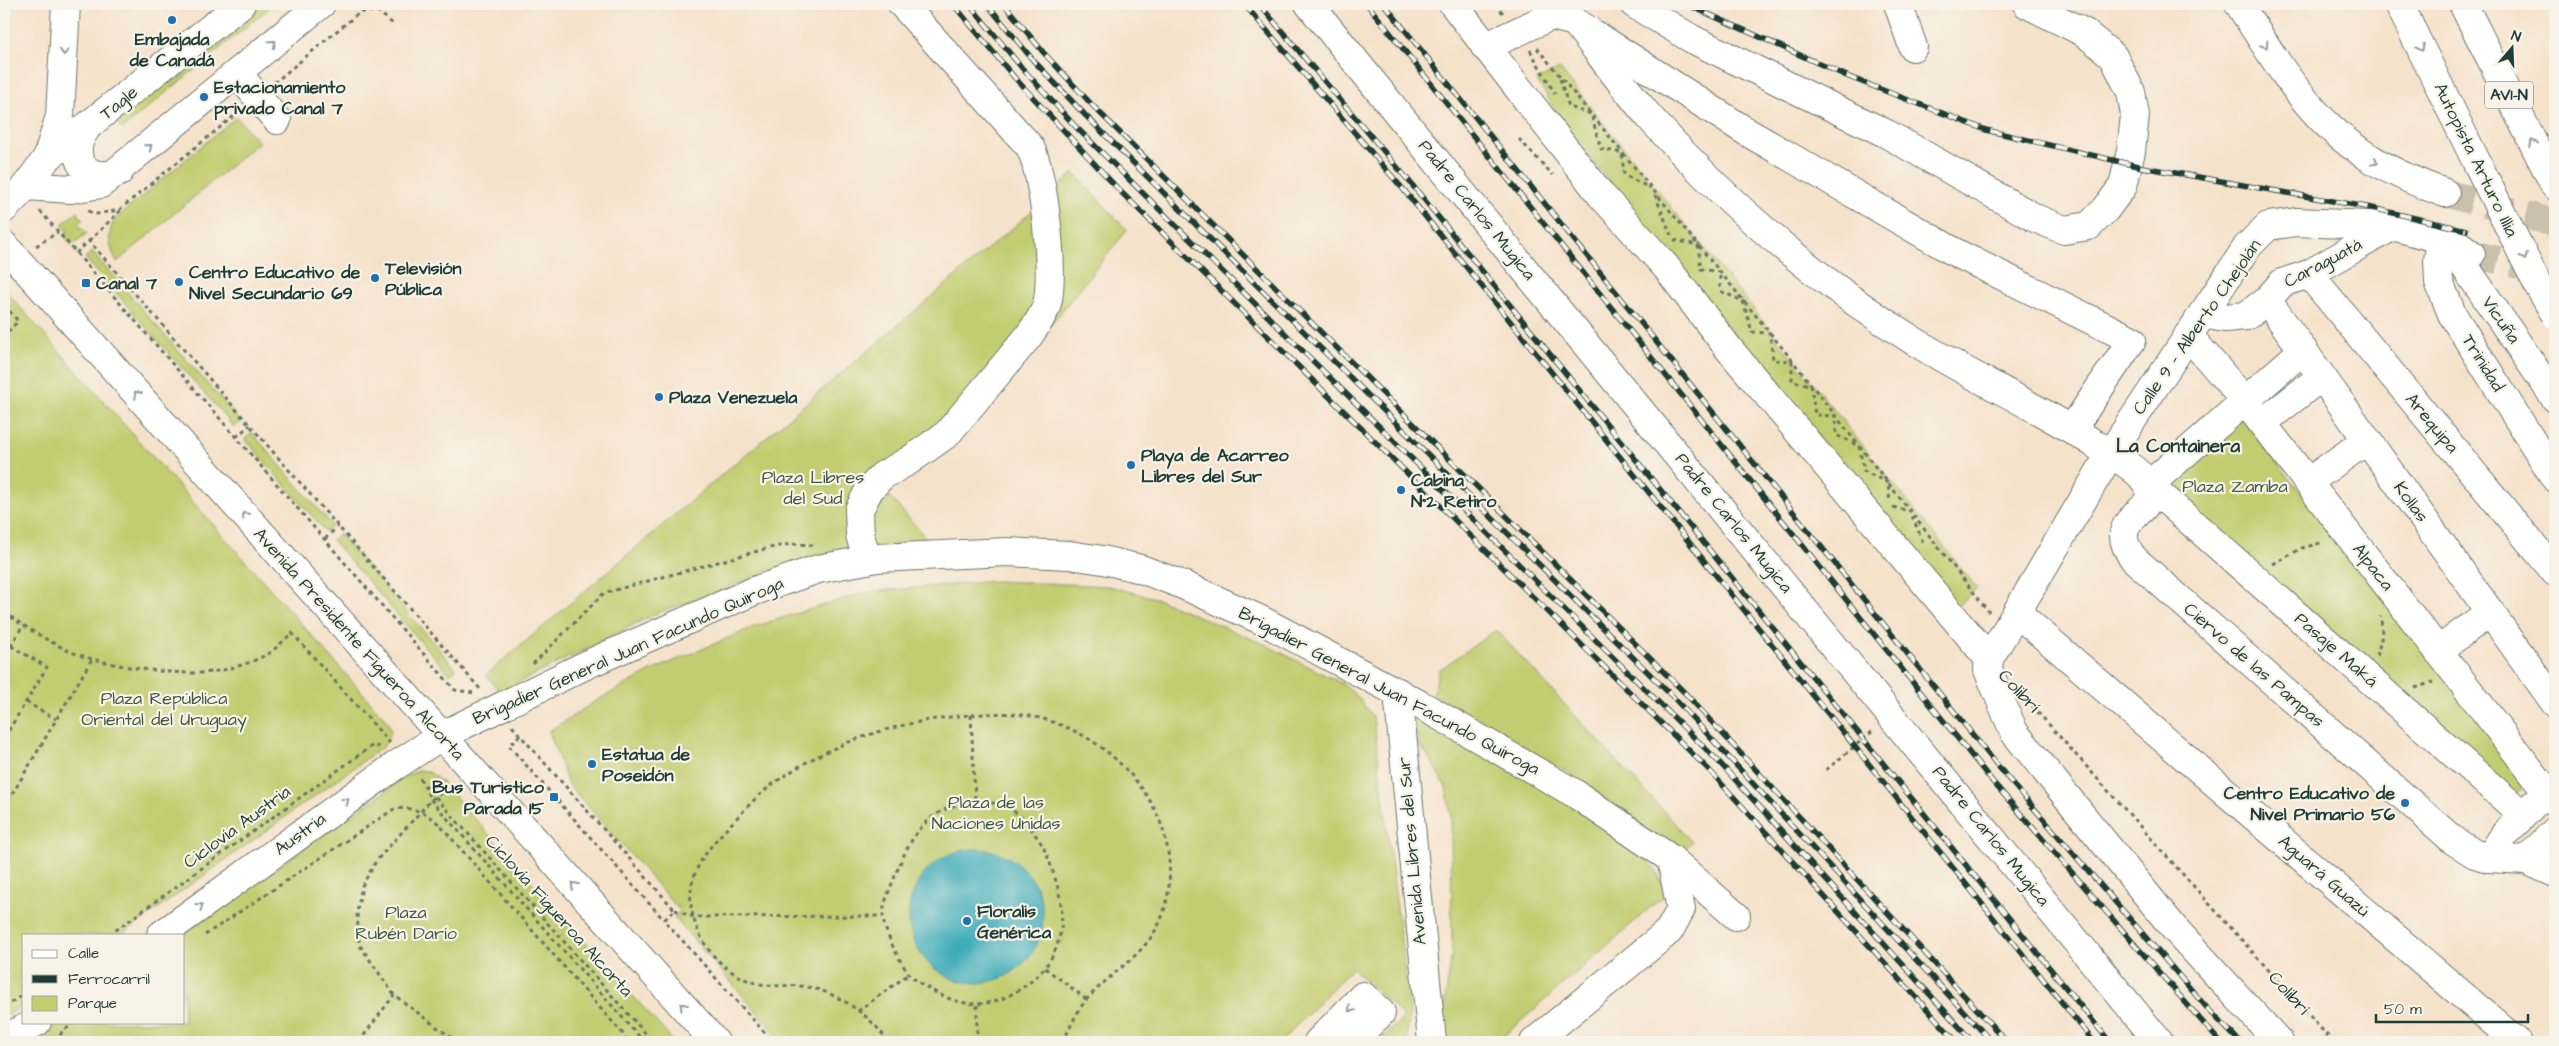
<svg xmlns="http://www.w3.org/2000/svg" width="2559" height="1046" font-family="'Architects Daughter',sans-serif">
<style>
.green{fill:#c1cd6f;stroke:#708552}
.water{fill:#3dacba;stroke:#2e7477}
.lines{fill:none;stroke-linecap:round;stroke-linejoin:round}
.minor-tunnel{stroke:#cac1ac;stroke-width:28;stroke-dasharray:28 14;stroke-linecap:butt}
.highway-tunnel{stroke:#cac1ac;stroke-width:28;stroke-dasharray:28 14;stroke-linecap:butt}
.minor-casing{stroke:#6a7768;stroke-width:30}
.major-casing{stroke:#6a7768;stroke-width:30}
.highway-casing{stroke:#6a7768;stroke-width:30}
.path{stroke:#6a7768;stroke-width:3;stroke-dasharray:4 4;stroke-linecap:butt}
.minor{stroke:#fff;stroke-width:28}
.major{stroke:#fff;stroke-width:28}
.highway{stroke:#fff;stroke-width:28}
.rail-casing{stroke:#1f3d34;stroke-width:5.5}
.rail{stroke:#f7f3e8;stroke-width:4;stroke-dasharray:11;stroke-linecap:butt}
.highway-bridge-casing{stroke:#6a7768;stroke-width:30;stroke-linecap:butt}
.highway-bridge{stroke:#fff;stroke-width:28}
.oneway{stroke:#8f9e9a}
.poi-dot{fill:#1f6fb2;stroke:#f7f3e8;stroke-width:2}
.labels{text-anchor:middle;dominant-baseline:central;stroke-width:4.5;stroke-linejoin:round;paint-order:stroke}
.shield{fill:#f7f3e8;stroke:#60746a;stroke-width:1}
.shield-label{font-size:16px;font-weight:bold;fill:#1f3d34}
.poi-label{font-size:18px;font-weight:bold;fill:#1f3d34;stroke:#f7f3e8;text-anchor:start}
.street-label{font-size:18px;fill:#1f3d34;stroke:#f7f3e8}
.park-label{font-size:18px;fill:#3f5a40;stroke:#f7f3e8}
.neighbourhood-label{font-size:19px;font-weight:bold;fill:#1f3d34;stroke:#f7f3e8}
</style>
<rect width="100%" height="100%" fill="#f7f3e8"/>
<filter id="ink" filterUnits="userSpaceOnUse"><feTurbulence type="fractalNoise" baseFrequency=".02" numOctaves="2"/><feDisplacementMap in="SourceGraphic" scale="10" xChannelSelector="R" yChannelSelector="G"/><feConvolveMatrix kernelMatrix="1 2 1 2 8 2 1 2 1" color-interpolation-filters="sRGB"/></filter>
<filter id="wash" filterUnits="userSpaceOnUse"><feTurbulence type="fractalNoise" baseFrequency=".0096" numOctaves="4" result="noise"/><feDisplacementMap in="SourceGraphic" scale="20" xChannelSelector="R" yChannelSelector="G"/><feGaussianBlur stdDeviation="1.12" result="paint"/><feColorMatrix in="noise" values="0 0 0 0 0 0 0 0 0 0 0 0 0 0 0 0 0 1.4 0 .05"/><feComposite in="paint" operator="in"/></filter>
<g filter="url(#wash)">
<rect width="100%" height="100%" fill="#f5e2ca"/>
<g class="green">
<polygon points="251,4 274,4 122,129 112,118"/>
<polygon points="1560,69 1977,588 1957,607 1564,125 1537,80"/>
<path d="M236,117l23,25 -142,120c-8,-16 -10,-25 -3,-42z"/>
<polygon points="1074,173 1127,230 956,442 882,488 928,540 891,546 837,551 773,569 713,594 657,613 500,692 486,675 1023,219"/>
<polygon points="77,212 83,219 78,224 87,233 72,245 64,235 68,232 62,224"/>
<polygon points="92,252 241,422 234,427 85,258"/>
<polygon points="4,289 382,715 388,723 391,732 384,746 121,935 24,935 24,1004 4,1018"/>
<polygon points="2238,414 2531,779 2509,800 2167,487"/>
<polygon points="252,433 333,526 326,532 245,439"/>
<polygon points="339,534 456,669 449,674 332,540"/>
<polygon points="996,581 1108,586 1155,598 1264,644 1341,683 1358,697 1373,717 1374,723 1410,1013 1406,1042 1378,1042 1404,1017 1352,968 1281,1042 783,1042 674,917 680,911 568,784 549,731 596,701 651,671 756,626 866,592"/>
<polygon points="1496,630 1692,842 1680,853 1574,776 1433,695 1439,670"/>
<polygon points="1414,706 1627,834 1655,869 1667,893 1497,1042 1439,1042 1452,952 1451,814 1446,787 1428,756 1419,745 1414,726"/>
<polygon points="420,770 429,772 443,783 674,1042 41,1042 46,1032 59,1022 184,1022 182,935 408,775"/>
</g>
<circle class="water" cx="976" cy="916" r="67"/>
</g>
<g filter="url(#ink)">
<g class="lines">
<polyline class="minor-tunnel" points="2471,254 2555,273"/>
<polyline class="highway-tunnel" points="2445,193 2555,223"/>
<defs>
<g id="minor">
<polyline points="1309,4 1529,275 2159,1042"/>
<polyline points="1453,4 1601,195 1666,267 1729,349 1989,659"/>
<polyline points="1634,4 1692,39 1887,134 2035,218 2064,230 2089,226 2106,209 2123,186 2131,151 2135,115 2131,92 2113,56 2085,33 2027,4"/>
<polyline points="1898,4 1913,47"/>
<path d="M1575,22c26,33 50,68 78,99 76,84 164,160 261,220 59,37 123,65 181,103 15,10 33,19 45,31 36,40 -43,36 -6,84l320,282 21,13 14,4 37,2 29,13"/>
<polyline points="1485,47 1551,16 1575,22 1747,132 1958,254 2132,340 2072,429"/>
<polyline points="237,73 277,120"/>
<path d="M86,129c-21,28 1,56 33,43"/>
<polyline points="47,158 60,116 66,4"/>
<polyline points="26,186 71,189 101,184 321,4"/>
<polyline points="4,209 26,186 47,158 241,4"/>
<polyline points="2441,241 2438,260 2439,282 2452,314 2555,478"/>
<polyline points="2448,242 2555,398"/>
<polyline points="2309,274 2555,572"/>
<polyline points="2267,300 2555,703"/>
<polyline points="2202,314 2225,318 2246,316 2267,300 2282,283 2309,274 2393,226"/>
<polyline points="2188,335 2245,401 2555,802"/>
<polyline points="2303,350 2149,485 2523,815"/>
<polyline points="2262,423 2321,377"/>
<polyline points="2308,482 2367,440"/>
<path d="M867,560l-7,-25 -1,-25 10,-20 13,-14 28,-16 37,-26 81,-97c7,-10 14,-19 18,-30 10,-29 -2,-133 -16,-160l-128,-143"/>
<polyline points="2017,613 2517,1042"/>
<polyline points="2438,651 2490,612"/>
<polyline points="1398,692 1432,1042"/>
<polyline points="2489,858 2505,834 2535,803"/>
<polyline points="2526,860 2555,831"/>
<polyline points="161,935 395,766 441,736 588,664 754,591 818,569 877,558 1007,552 1069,555 1103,560 1141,569 1183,585 1261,620 1419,704 1574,793 1671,859 1736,916"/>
<polyline points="4,1039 37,1022"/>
<polyline points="1318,1042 1363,996 1381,1013 1351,1042"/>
<polyline points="1534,1042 1669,931 1681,909 1671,859"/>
<polyline points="2279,1042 2173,927 2014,732 1988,670 1989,659 2110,454 2247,247 2268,226 2296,222 2393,226 2458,244 2471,254"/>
</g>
<polyline id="major" points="4,245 715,1042"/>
<g id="highway">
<path d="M2239,4c62,97 92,149 206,189"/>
<polyline points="2399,4 2479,167"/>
<polyline points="2463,4 2555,186"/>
</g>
</defs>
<use href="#minor" class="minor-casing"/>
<use href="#major" class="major-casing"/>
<use href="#highway" class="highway-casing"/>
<g class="path">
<polyline points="1495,4 1503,13"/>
<polyline points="1537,48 1788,355 1989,612"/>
<polyline points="1530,50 1555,94"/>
<polyline points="1560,79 1569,107 1591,114 1601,149 1622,153 1624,175 1650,188"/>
<polyline points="274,83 355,16 363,12 378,11 393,24"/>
<polyline points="1519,139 1553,175"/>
<polyline points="1655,195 1671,235"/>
<polyline points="40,211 455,690 475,693"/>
<polyline points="88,211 97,214 119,210 240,111"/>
<polyline points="1674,240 1698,245 1701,269 1720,272 1720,291 1743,301 1752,332 1770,333 1773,360 1792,361 1792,381 1811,385 1815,415 1836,416 1836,435 1859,446 1864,471 1888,483 1890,503"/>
<polyline points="89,241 121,210"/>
<polyline points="36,246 58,232"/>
<polyline points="76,253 89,241 481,690"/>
<polyline points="4,305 18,321 4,336"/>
<polyline points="236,437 250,425"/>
<polyline points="1893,507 1909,511"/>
<polyline points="1912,516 1923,542"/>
<polyline points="325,539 338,526"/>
<polyline points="2273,564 2302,548 2324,542"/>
<path d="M4,612c21,15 42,28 65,39 33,14 96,23 131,22 22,-1 46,-8 66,-18 9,-5 18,-15 26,-22l98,110"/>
<polyline points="4,642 47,667 4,738"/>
<polyline points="11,646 23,625"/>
<polyline points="2377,656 2382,635 2381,616"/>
<polyline points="533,664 604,593 769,548 791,544 814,545"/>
<polyline points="2415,688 2433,682"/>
<polyline points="2027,700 2333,1042"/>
<polyline points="26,702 56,719"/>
<polyline points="971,715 975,801"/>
<polyline points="512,726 675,910 664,920 773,1042"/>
<polyline points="520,735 509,746 664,920"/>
<polyline points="1826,770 1873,731"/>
<polyline points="420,778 431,800 644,1042"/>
<polyline points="425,785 653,1042"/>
<polyline points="448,788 431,800 376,861 362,886 357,912 359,944 394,995 457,1042"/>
<path d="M975,801c35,2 45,11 64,39 7,10 11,23 15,35 17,50 7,92 -42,119 -24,13 -47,13 -71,1 -11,-5 -24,-13 -32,-21 -9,-12 -26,-44 -26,-58 0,-13 8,-29 12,-40 17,-43 32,-68 80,-75z"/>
<polyline points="4,808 92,659"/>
<polyline points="675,910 694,917 883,916"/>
<polyline points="109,935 373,745 379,747"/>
<path d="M205,935l189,-126c18,-3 31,3 45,15l191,218"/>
<polyline points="1045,968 1086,999"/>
<polyline points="977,1005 977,1042"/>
<polyline points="4,1007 24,994"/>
<polyline points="858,1011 909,974"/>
<polyline points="56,1042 62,1032 75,1022"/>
<polyline points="359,1042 394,995"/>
<path d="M888,1042c-16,-26 -51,-50 -81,-55 -14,-3 -27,0 -40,-2 -29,-3 -56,-25 -68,-52 -21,-47 0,-76 32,-109 11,-11 21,-23 32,-32 58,-48 133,-71 207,-77 23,-2 51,-3 73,4 43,12 77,38 102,74 23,33 31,79 19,118 -13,42 -49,57 -76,87 -11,12 -18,30 -25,44"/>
</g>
<use href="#minor" class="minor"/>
<use href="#major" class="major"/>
<use href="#highway" class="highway"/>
<defs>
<g id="rail">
<polyline points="953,4 1014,77 1120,191 1709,770 1957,1042"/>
<polyline points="969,4 1022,68 1075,126 1719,762 1973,1042"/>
<polyline points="987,4 1033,60 1085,115 1673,697 1992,1042"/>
<polyline points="1004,4 1043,52 1094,107 1685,693 2007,1042"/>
<polyline points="1244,4 1403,189 2094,1042"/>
<polyline points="1259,4 1409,181 2110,1042"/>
<polyline points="1367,4 1992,781 2220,1042"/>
<polyline points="1384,4 2006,776 2208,1009 2240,1042"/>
<polyline points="1686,4 1849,77 1986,130 2142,167 2372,208 2466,230"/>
</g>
</defs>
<use href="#rail" class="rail-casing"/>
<use href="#rail" class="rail"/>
<defs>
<polyline id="highway-bridge" points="2479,167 2538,285 2555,314"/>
</defs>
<use href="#highway-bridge" class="highway-bridge-casing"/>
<use href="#highway-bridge" class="highway-bridge"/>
</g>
<defs><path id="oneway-chevron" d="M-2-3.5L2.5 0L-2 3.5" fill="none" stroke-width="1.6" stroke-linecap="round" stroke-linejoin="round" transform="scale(1.25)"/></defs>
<g class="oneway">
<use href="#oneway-chevron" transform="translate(273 43) rotate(-40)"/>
<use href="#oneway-chevron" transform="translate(2265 45) rotate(57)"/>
<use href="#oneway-chevron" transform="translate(2421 48) rotate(64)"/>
<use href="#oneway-chevron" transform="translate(64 52) rotate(92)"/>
<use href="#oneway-chevron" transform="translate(2533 143) rotate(-117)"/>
<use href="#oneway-chevron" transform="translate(149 147) rotate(-40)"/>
<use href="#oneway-chevron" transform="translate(2375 162) rotate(30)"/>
<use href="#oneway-chevron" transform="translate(2524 257) rotate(64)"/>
<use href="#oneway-chevron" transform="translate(137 394) rotate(-132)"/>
<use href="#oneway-chevron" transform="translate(245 515) rotate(-132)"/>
<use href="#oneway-chevron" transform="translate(346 801) rotate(-36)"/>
<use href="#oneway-chevron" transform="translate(574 885) rotate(-132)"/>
<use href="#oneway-chevron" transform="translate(200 906) rotate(-36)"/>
<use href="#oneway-chevron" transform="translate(683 1006) rotate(-132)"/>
<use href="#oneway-chevron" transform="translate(1351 1009) rotate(135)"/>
</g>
</g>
<g class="poi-dot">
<circle cx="172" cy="20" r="5"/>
<circle cx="204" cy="97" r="5"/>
<circle cx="375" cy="278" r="5"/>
<circle cx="179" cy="282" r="5"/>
<rect x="81" y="278" width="10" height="10" rx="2.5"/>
<circle cx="659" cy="397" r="5"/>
<circle cx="1131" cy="465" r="5"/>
<circle cx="1401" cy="490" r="5"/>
<circle cx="592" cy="764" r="5"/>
<rect x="549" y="792" width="10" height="10" rx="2.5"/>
<circle cx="2405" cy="803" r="5"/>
<circle cx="967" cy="921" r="5"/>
</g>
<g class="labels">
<rect class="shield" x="2485" y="81.5" width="48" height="27" rx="4"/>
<g class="shield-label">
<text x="2509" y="95">AV1-N</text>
</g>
<g class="poi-label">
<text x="172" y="39" text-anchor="middle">Embajada<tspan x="172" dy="21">de Canadá</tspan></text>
<text x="214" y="87">Estacionamiento<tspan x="214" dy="21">privado Canal 7</tspan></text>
<text x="385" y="268">Televisión<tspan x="385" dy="21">Pública</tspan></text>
<text x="189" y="272">Centro Educativo de<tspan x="189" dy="21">Nivel Secundario 69</tspan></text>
<text x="96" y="283">Canal 7</text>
<text x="669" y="397">Plaza Venezuela</text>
<text x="1141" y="455">Playa de Acarreo<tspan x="1141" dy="21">Libres del Sur</tspan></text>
<text x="1411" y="480">Cabina<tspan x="1411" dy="21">N°2 Retiro</tspan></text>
<text x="602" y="754">Estatua de<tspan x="602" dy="21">Poseidón</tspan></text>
<text x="544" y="787" text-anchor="end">Bus Turistico<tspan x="544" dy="21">Parada 15</tspan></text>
<text x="2395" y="793" text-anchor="end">Centro Educativo de<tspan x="2395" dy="21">Nivel Primario 56</tspan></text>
<text x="977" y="911">Floralis<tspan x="977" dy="21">Genérica</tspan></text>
</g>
<g class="street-label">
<text transform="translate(119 103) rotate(-39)">Tagle</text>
<text transform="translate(2476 160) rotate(64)">Autopista Arturo Illia</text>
<text transform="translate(1477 210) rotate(51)">Padre Carlos Mugica</text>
<text transform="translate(2323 263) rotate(-28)">Caraguatá</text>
<text transform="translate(2501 320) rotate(55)">Vicuña</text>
<text transform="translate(2197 327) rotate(-55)">Calle 9 - Alberto Chejolán</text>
<text transform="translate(2483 363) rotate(58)">Trinidad</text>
<text transform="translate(2432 423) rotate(50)">Arequipa</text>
<text transform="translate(2411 502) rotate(54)">Kollas</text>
<text transform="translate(1734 523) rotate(51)">Padre Carlos Mugica</text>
<text transform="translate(2373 567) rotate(52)">Alpaca</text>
<text transform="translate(359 644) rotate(48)">Avenida Presidente Figueroa Alcorta</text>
<text transform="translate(2336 650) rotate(41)">Pasaje Maká</text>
<text transform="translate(628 651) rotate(-24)">Brigadier General Juan Facundo Quiroga</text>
<text transform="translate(2254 665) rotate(41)">Ciervo de las Pampas</text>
<text transform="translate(1389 691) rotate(28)">Brigadier General Juan Facundo Quiroga</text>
<text transform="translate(2019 691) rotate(47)">Colibrí</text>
<text transform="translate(237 827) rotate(-36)">Ciclovía Austria</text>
<text transform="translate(300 834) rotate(-36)">Austria</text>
<text transform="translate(1991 836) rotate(51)">Padre Carlos Mugica</text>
<text transform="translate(1412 851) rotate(-95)">Avenida Libres del Sur</text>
<text transform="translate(2324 876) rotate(41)">Aguará Guazú</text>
<text transform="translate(559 916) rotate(48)">Ciclovía Figueroa Alcorta</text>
<text transform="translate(2289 993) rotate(48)">Colibrí</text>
</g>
<g class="park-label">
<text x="813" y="477">Plaza Libres<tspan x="813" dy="21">del Sud</tspan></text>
<text x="2235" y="486">Plaza Zamba</text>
<text x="164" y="698">Plaza República<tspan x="164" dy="21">Oriental del Uruguay</tspan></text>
<text x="996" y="802">Plaza de las<tspan x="996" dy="21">Naciones Unidas</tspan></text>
<text x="406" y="912">Plaza<tspan x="406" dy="21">Rubén Darío</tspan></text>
</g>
<g class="neighbourhood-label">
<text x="2178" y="446">La Containera</text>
</g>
</g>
<rect width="2559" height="1046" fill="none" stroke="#f7f3e8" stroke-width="20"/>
<rect x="22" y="934" width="162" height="90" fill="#f7f3e8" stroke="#a1aaa0"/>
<rect x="32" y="950" width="25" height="8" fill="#ffffff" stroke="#a1aaa0"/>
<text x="68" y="958" font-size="15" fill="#1f3d34">Calle</text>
<rect x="32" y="975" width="25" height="8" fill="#1f3d34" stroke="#a1aaa0"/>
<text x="68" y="984" font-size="15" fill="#1f3d34">Ferrocarril</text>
<rect x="32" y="996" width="25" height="15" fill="#c1cd6f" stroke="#a1aaa0"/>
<text x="68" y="1008" font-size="15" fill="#1f3d34">Parque</text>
<g transform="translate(2512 48) rotate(19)" stroke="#f7f3e8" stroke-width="4" paint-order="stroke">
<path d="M0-4L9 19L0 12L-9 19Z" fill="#1f3d34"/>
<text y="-8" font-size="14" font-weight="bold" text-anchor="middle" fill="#1f3d34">N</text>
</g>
<path d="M2376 1014v8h152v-8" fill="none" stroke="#1f3d34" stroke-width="2.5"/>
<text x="2384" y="1014" font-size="15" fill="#1f3d34" stroke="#f7f3e8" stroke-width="4" paint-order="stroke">50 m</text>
</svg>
